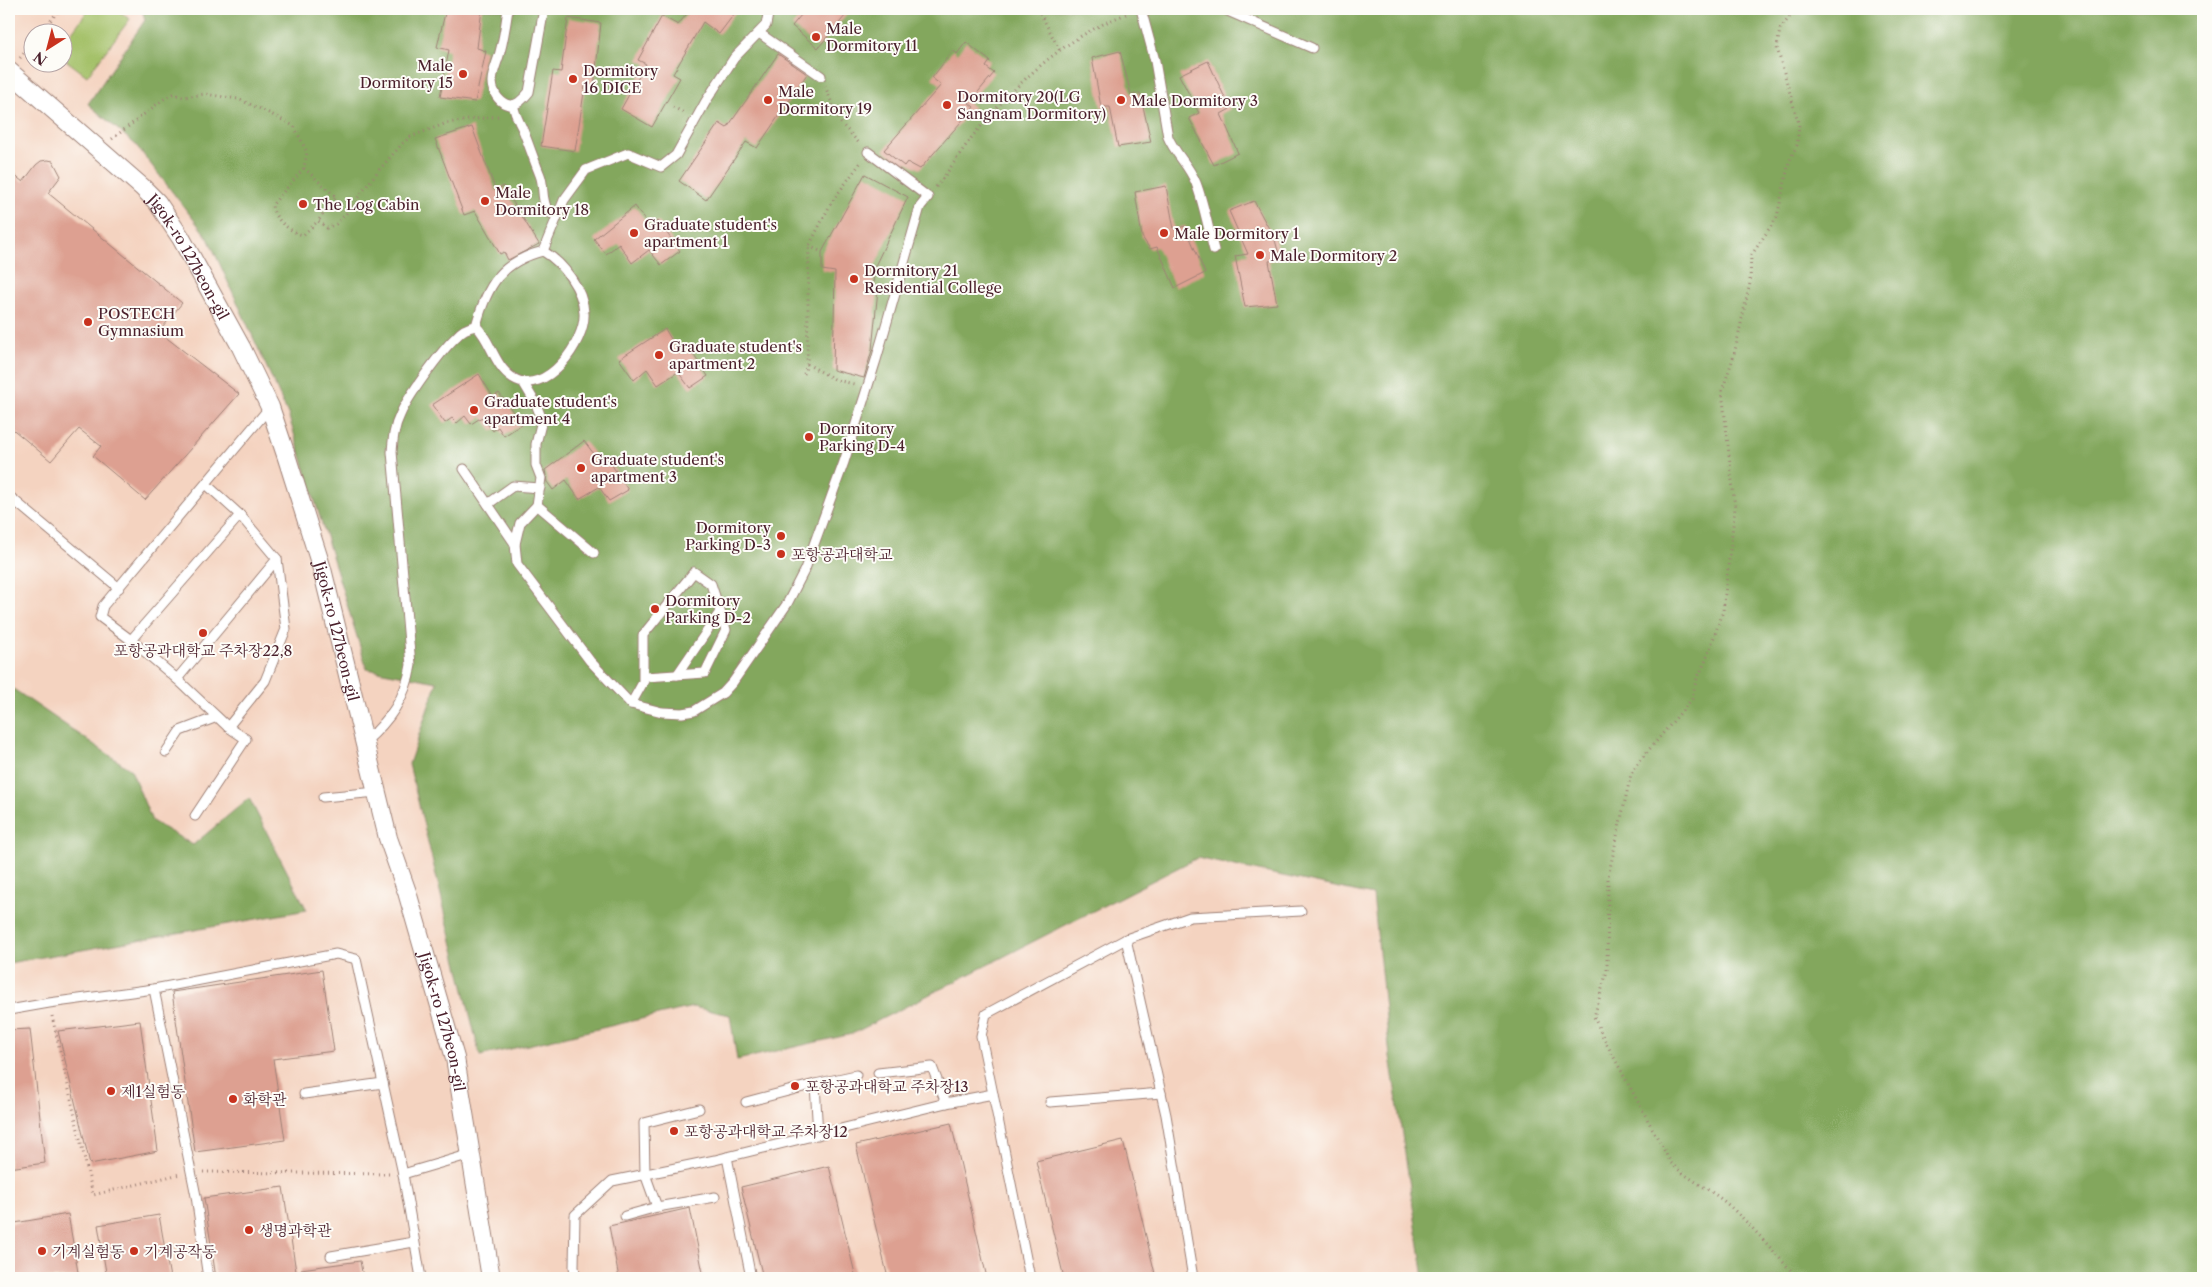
<svg xmlns="http://www.w3.org/2000/svg" width="2212" height="1287" font-family="'Libre Caslon Text','Noto Serif KR',serif">
<style>
.built{fill:#f4d3c0;fill-rule:evenodd}
.green{fill:#a4c169;stroke:#77704a}
.forest{fill:#83a75d;stroke:#666344}
.building{fill:#dda091}
.lines{fill:none;stroke-linecap:round;stroke-linejoin:round}
.lane-casing{stroke:#9e8076;stroke-width:11}
.street-casing{stroke:#9e8076;stroke-width:20}
.path{stroke:#9e8076;stroke-width:3;stroke-dasharray:1 4;stroke-linecap:butt}
.lane{stroke:#fff;stroke-width:9}
.street{stroke:#fff;stroke-width:18}
.poi-dot{fill:#c8321e;stroke:#fdfcf7;stroke-width:2}
.labels{text-anchor:middle;dominant-baseline:central;stroke-width:4;stroke-linejoin:round;paint-order:stroke}
.poi-label{font-size:15px;fill:#4a1f2b;stroke:#fdfcf7;text-anchor:start}
.street-label{font-size:15px;fill:#4a1f2b;stroke:#fdfcf7}
</style>
<rect width="100%" height="100%" fill="#fdfcf7"/>
<filter id="ink" filterUnits="userSpaceOnUse"><feTurbulence type="fractalNoise" baseFrequency=".02" numOctaves="2"/><feDisplacementMap in="SourceGraphic" scale="10" xChannelSelector="R" yChannelSelector="G"/><feConvolveMatrix kernelMatrix="1 2 1 2 8 2 1 2 1" color-interpolation-filters="sRGB"/></filter>
<filter id="wash" filterUnits="userSpaceOnUse"><feTurbulence type="fractalNoise" baseFrequency=".0096" numOctaves="4" result="noise"/><feDisplacementMap in="SourceGraphic" scale="20" xChannelSelector="R" yChannelSelector="G"/><feGaussianBlur stdDeviation="1.12" result="paint"/><feColorMatrix in="noise" values="0 0 0 0 0 0 0 0 0 0 0 0 0 0 0 0 0 1.4 0 .05"/><feComposite in="paint" operator="in"/></filter>
<g filter="url(#wash)">
<rect width="100%" height="100%" fill="#f1e0c2"/>
<path class="built" d="M9,9h1659l-170,1269h-1489zM32,32h30v30h-30z"/>
<polygon class="green" points="89,9 116,9 130,19 87,76 63,58 63,44"/>
<g class="forest">
<polygon points="142,9 2203,9 2203,1278 1424,1278 1390,1056 1373,895 1197,858 852,1034 737,1060 730,1015 693,1007 480,1056 409,764 437,682 367,669 288,414 208,238 136,145 88,104 145,20"/>
<polygon points="9,686 131,770 152,821 193,845 249,798 307,910 9,963"/>
</g>
<g id="blocks">
<g class="building">
<polygon points="446,9 482,9 477,48 486,51 475,102 440,97 449,50 437,47"/>
<polygon points="686,9 738,9 719,34 703,22 673,74 680,78 652,127 621,109 646,64 638,60 662,16 678,25 689,11"/>
<polygon points="806,9 851,9 818,48 792,26"/>
<polygon points="568,18 601,23 594,87 585,86 575,151 541,146 553,71 561,72"/>
<polygon points="966,42 990,61 986,67 994,73 969,103 974,107 920,169 907,162 904,166 884,150 941,85 932,78 953,50 957,54"/>
<polygon points="1120,51 1131,94 1140,93 1151,142 1118,147 1110,107 1101,107 1092,58"/>
<polygon points="778,54 807,74 757,148 746,142 706,200 679,181 719,123 727,128"/>
<polygon points="1208,61 1230,109 1221,114 1238,153 1214,165 1189,118 1199,113 1179,75"/>
<polygon points="472,127 496,191 503,186 539,244 508,260 504,252 500,254 475,211 464,215 435,139"/>
<polygon points="48,160 53,161 61,176 48,193 182,303 159,332 239,394 145,500 93,456 101,446 79,429 51,461 9,426 9,171 23,182 36,165 41,161"/>
<polygon points="865,174 908,197 874,268 873,286 878,289 872,350 864,378 833,370 835,272 822,270 822,252"/>
<polygon points="1166,186 1174,229 1185,226 1205,273 1175,288 1157,247 1150,249 1142,237 1135,192"/>
<polygon points="1254,201 1275,240 1280,258 1269,261 1277,304 1245,307 1235,256 1248,254 1229,211"/>
<polygon points="635,206 650,227 658,221 680,251 661,265 649,250 632,263 619,244 606,254 594,239"/>
<polygon points="665,329 679,352 688,347 708,376 690,388 678,372 658,385 647,369 634,380 619,359"/>
<polygon points="479,374 493,397 499,393 522,424 504,436 498,427 493,431 482,417 471,424 465,416 457,423 452,418 445,423 432,405"/>
<polygon points="584,441 601,463 608,459 628,490 609,501 599,487 579,499 566,480 553,490 547,482 545,470"/>
<polygon points="322,970 334,1051 273,1059 285,1140 195,1152 172,992"/>
<polygon points="140,1021 158,1151 90,1164 58,1031"/>
<polygon points="30,1029 45,1163 9,1168 9,1030"/>
<polygon points="951,1123 987,1278 888,1278 856,1145"/>
<polygon points="1123,1140 1156,1278 1064,1278 1036,1161"/>
<polygon points="829,1166 856,1278 763,1278 741,1187"/>
<polygon points="283,1187 297,1278 216,1278 204,1198"/>
<polygon points="690,1208 704,1278 619,1278 609,1226"/>
<polygon points="68,1214 79,1278 9,1278 9,1224"/>
<polygon points="159,1215 170,1278 107,1278 98,1225"/>
<polygon points="360,1261 363,1278 301,1278 301,1269"/>
</g>
</g>
</g>
<g filter="url(#ink)">
<use href="#blocks" fill-opacity="0" stroke="#9e8076" stroke-width="1"/>
<g class="lines">
<defs>
<g id="lane">
<path d="M508,9c-2,14 -4,29 -8,43 -2,9 -8,20 -8,30 0,9 6,19 14,22 10,4 17,-5 23,-12l15,-83"/>
<path d="M1141,9l14,52 13,76c7,17 21,28 28,46 8,21 12,45 18,67"/>
<polyline points="1223,9 1312,48"/>
<polyline points="1141,10 1152,9"/>
<polyline points="759,33 821,76"/>
<path d="M513,105c3,13 5,14 10,25 6,15 11,30 17,45 5,12 0,24 9,38l8,2"/>
<path d="M543,251c20,12 40,38 41,62 2,29 -39,85 -71,65 -19,-12 -22,-38 -37,-52 11,-41 25,-64 67,-75l21,-51 22,-30 42,-17 33,14 15,-12 30,-54 28,-43 32,-33 3,-16"/>
<polyline points="523,382 536,404 542,420 536,444 536,465 541,478 537,505 520,523 515,544 517,564 590,661 631,704 662,712 682,713 694,711 723,693 733,682 787,604 805,569 844,462 876,360 920,207 928,197 868,152"/>
<polyline points="464,469 515,544"/>
<polyline points="206,484 240,515 131,640 100,617 103,606 270,407"/>
<polyline points="9,496 119,588"/>
<polyline points="488,504 513,486 540,488"/>
<polyline points="537,505 594,553"/>
<polyline points="131,640 177,679 277,559 240,515"/>
<polyline points="677,675 720,612"/>
<polyline points="177,679 228,727 265,681 286,629 277,559"/>
<polyline points="631,704 646,677 705,673 726,630 711,584 694,572 643,635 643,682"/>
<path d="M365,742c24,-21 41,-44 46,-77l-19,-213c1,-13 2,-25 8,-37 8,-19 41,-64 56,-78 5,-6 13,-10 20,-11"/>
<polyline points="166,752 180,731 217,717"/>
<polyline points="323,797 377,792"/>
<polyline points="195,816 246,739 228,727"/>
<polyline points="1126,939 1166,1115 1193,1278"/>
<polyline points="9,1010 49,1003 154,989"/>
<polyline points="878,1073 932,1067 946,1103"/>
<polyline points="815,1084 856,1075"/>
<polyline points="304,1094 383,1083 403,1174"/>
<polyline points="993,1094 981,1036 986,1014 1126,939 1190,917 1301,911"/>
<polyline points="746,1102 815,1084 818,1135"/>
<polyline points="1050,1102 1161,1093"/>
<polyline points="699,1109 644,1123 645,1174 657,1207 715,1197"/>
<polyline points="727,1157 751,1278"/>
<polyline points="625,1216 657,1207"/>
<polyline points="331,1256 414,1242"/>
<polyline points="208,1278 196,1196 154,989 336,954 356,959 383,1083"/>
<polyline points="421,1278 403,1174 471,1154"/>
<polyline points="576,1278 574,1267 575,1215 612,1181 715,1160 946,1103 993,1094 1030,1278"/>
</g>
<g id="street">
<path id="s1" d="M9,71l133,116 15,15 24,36 60,109 29,60 17,51 35,111 66,269 19,54 48,166 36,220"/>
</g>
</defs>
<use href="#lane" class="lane-casing"/>
<use href="#street" class="street-casing"/>
<g class="path">
<polyline points="1038,9 1060,51"/>
<path d="M1796,9l-16,20 -3,19 22,77 -2,20 -8,17 -12,55 -26,39 -1,27 -16,72 -12,36 13,117 -12,103 -17,49 -10,21 -4,18 -50,59 -11,16 -23,103 -1,94 -13,46 10,22 67,124c14,14 33,23 49,35 29,23 53,54 78,80"/>
<polyline points="41,32 60,9"/>
<polyline points="20,58 32,43"/>
<polyline points="825,86 839,121 860,144"/>
<polyline points="673,107 686,114"/>
<path d="M112,139l53,-41 8,-4 10,3 22,-3 33,5 25,11 31,16 13,26 -3,16 -32,37c1,13 18,27 31,30l15,-14 9,7 9,-4 9,-9 33,-44 25,-28 7,-6 37,-14 51,-7"/>
<polyline points="304,168 336,197 318,221"/>
<path d="M936,187c13,-16 24,-34 36,-50 42,-52 93,-101 157,-124"/>
<polyline points="809,246 822,252"/>
<polyline points="807,364 836,380 854,384"/>
<polyline points="804,374 807,364 809,246 831,203 861,162"/>
<polyline points="52,1016 93,1195 180,1174"/>
<polyline points="203,1172 390,1174"/>
</g>
<use href="#lane" class="lane"/>
<use href="#street" class="street"/>
</g>
</g>
<g class="poi-dot">
<circle cx="816" cy="37" r="5"/>
<circle cx="463" cy="74" r="5"/>
<circle cx="573" cy="79" r="5"/>
<circle cx="768" cy="100" r="5"/>
<circle cx="1121" cy="100" r="5"/>
<circle cx="947" cy="105" r="5"/>
<circle cx="485" cy="201" r="5"/>
<circle cx="303" cy="204" r="5"/>
<circle cx="634" cy="233" r="5"/>
<circle cx="1164" cy="233" r="5"/>
<circle cx="1260" cy="255" r="5"/>
<circle cx="854" cy="279" r="5"/>
<circle cx="88" cy="322" r="5"/>
<circle cx="659" cy="355" r="5"/>
<circle cx="474" cy="410" r="5"/>
<circle cx="809" cy="437" r="5"/>
<circle cx="581" cy="468" r="5"/>
<circle cx="781" cy="536" r="5"/>
<circle cx="781" cy="554" r="5"/>
<circle cx="655" cy="609" r="5"/>
<circle cx="203" cy="633" r="5"/>
<circle cx="795" cy="1086" r="5"/>
<circle cx="111" cy="1091" r="5"/>
<circle cx="233" cy="1099" r="5"/>
<circle cx="674" cy="1131" r="5"/>
<circle cx="249" cy="1230" r="5"/>
<circle cx="42" cy="1251" r="5"/>
<circle cx="134" cy="1251" r="5"/>
</g>
<g class="labels">
<g class="poi-label">
<text x="826" y="28">Male<tspan x="826" dy="17">Dormitory 11</tspan></text>
<text x="453" y="65" text-anchor="end">Male<tspan x="453" dy="17">Dormitory 15</tspan></text>
<text x="583" y="70">Dormitory<tspan x="583" dy="17">16 DICE</tspan></text>
<text x="778" y="91">Male<tspan x="778" dy="17">Dormitory 19</tspan></text>
<text x="957" y="96">Dormitory 20(LG<tspan x="957" dy="17">Sangnam Dormitory)</tspan></text>
<text x="1131" y="100">Male Dormitory 3</text>
<text x="495" y="192">Male<tspan x="495" dy="17">Dormitory 18</tspan></text>
<text x="313" y="204">The Log Cabin</text>
<text x="644" y="224">Graduate student's<tspan x="644" dy="17">apartment 1</tspan></text>
<text x="1174" y="233">Male Dormitory 1</text>
<text x="1270" y="255">Male Dormitory 2</text>
<text x="864" y="270">Dormitory 21<tspan x="864" dy="17">Residential College</tspan></text>
<text x="98" y="313">POSTECH<tspan x="98" dy="17">Gymnasium</tspan></text>
<text x="669" y="346">Graduate student's<tspan x="669" dy="17">apartment 2</tspan></text>
<text x="484" y="401">Graduate student's<tspan x="484" dy="17">apartment 4</tspan></text>
<text x="819" y="428">Dormitory<tspan x="819" dy="17">Parking D-4</tspan></text>
<text x="591" y="459">Graduate student's<tspan x="591" dy="17">apartment 3</tspan></text>
<text x="771" y="527" text-anchor="end">Dormitory<tspan x="771" dy="17">Parking D-3</tspan></text>
<text x="791" y="554">포항공과대학교</text>
<text x="665" y="600">Dormitory<tspan x="665" dy="17">Parking D-2</tspan></text>
<text x="203" y="650" text-anchor="middle">포항공과대학교 주차장22,8</text>
<text x="805" y="1086">포항공과대학교 주차장13</text>
<text x="121" y="1091">제1실험동</text>
<text x="243" y="1099">화학관</text>
<text x="684" y="1131">포항공과대학교 주차장12</text>
<text x="259" y="1230">생명과학관</text>
<text x="52" y="1251">기계실험동</text>
<text x="144" y="1251">기계공작동</text>
</g>
<g class="street-label">
<text stroke="none"><textPath href="#s1" startOffset="261">Jigok-ro 127beon-gil</textPath></text>
<text stroke="none"><textPath href="#s1" startOffset="666">Jigok-ro 127beon-gil</textPath></text>
<text stroke="none"><textPath href="#s1" startOffset="1071">Jigok-ro 127beon-gil</textPath></text>
</g>
</g>
<rect width="2212" height="1287" fill="none" stroke="#fdfcf7" stroke-width="30"/>
<g transform="translate(48 48) rotate(216)"><circle r="24" fill="#fdfcf7" stroke="#b5a4a5"/>
<path d="M0-4L9 19L0 12L-9 19Z" fill="#c8321e"/>
<text y="-8" font-size="14" font-weight="bold" text-anchor="middle" fill="#4a1f2b">N</text>
</g>
</svg>
